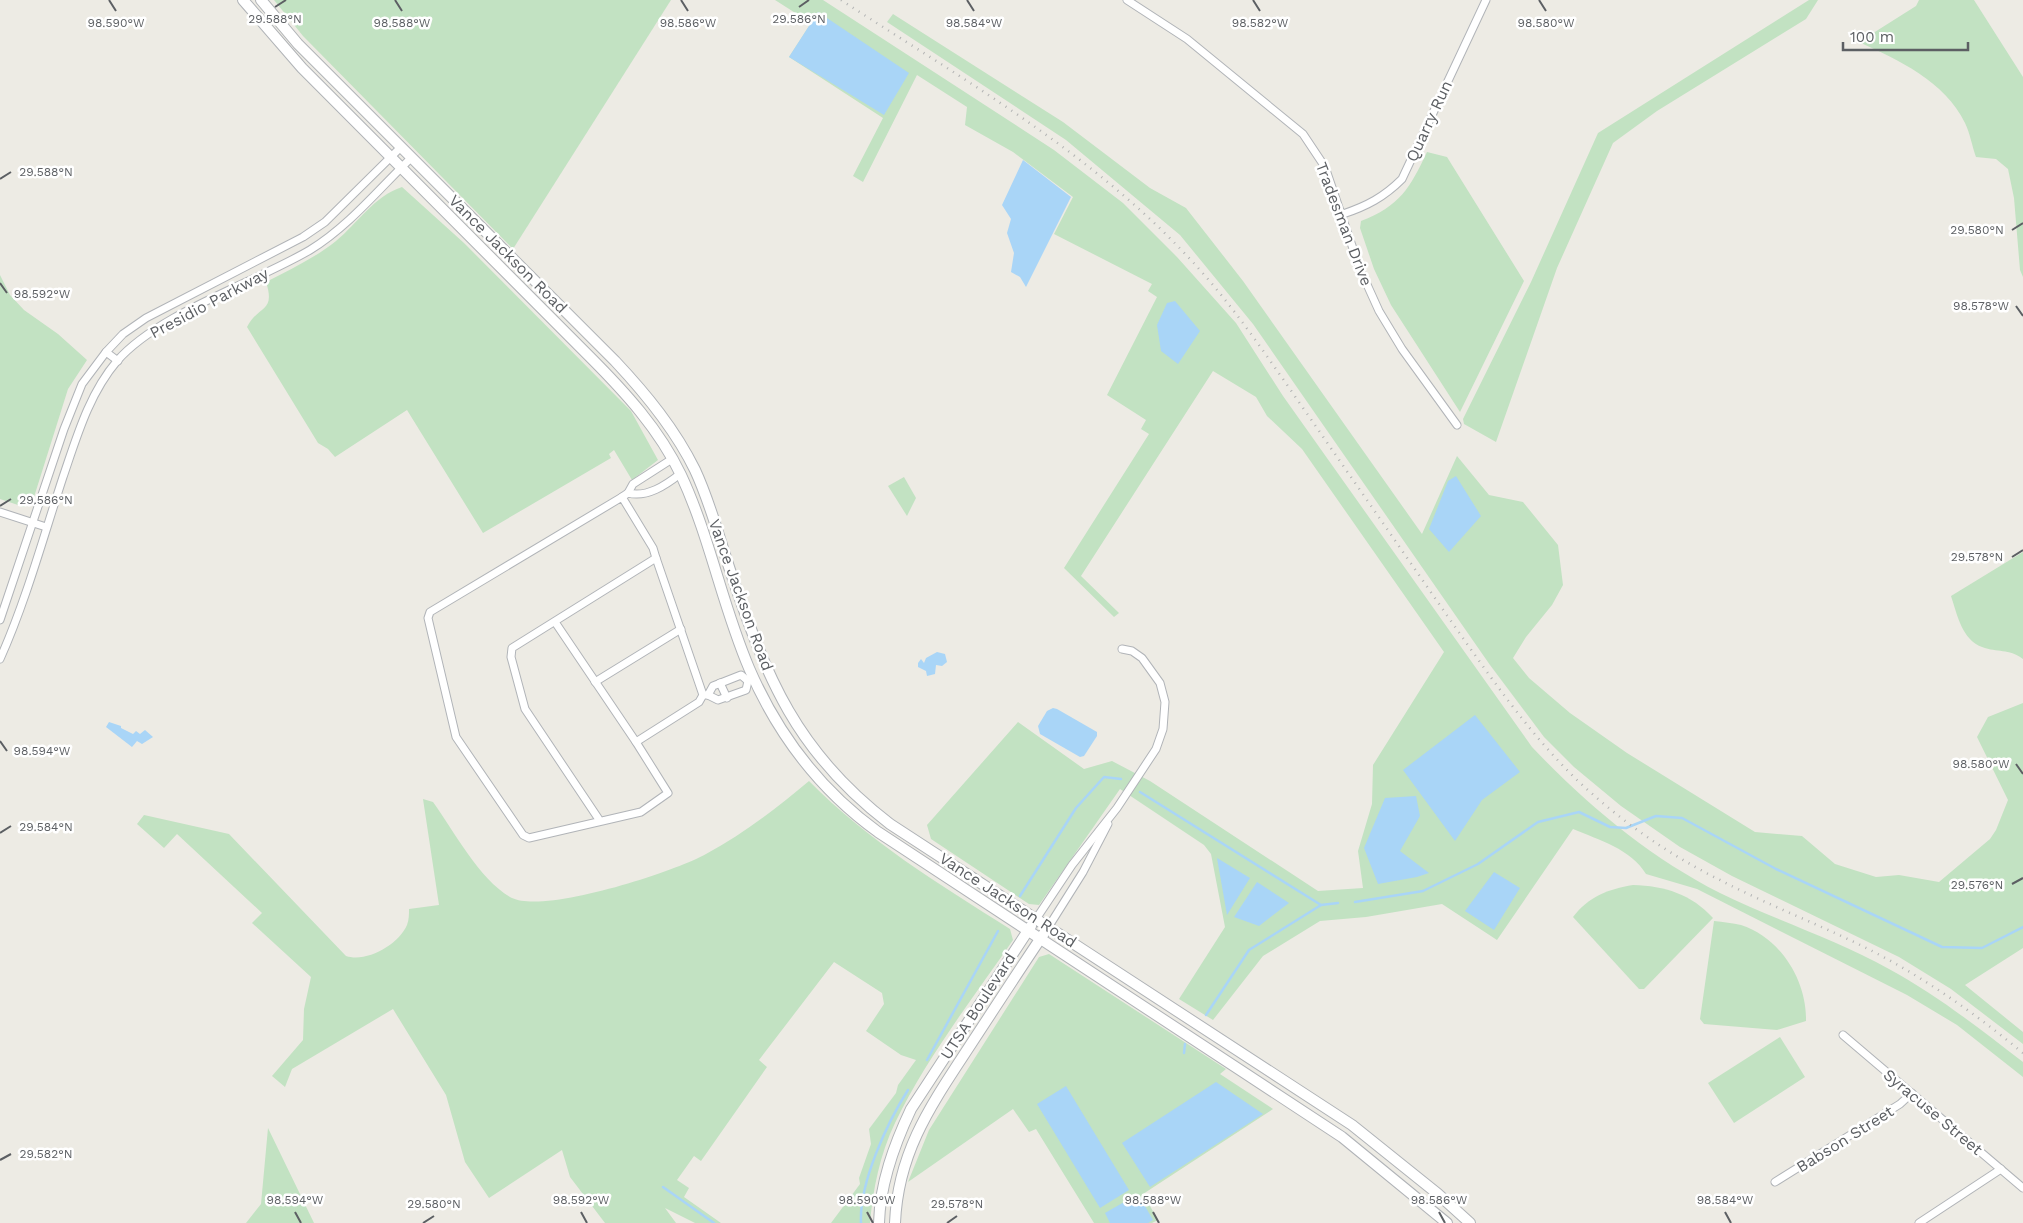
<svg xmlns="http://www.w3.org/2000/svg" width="2023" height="1223" font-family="'Work Sans',sans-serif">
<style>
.green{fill:#c2e2c2}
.water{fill:#a9d5f7}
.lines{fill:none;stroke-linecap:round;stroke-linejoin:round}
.stream{stroke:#a9d5f7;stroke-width:2.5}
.street-casing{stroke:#b1b4b8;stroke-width:9}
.secondary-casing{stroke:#b0b3b7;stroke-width:12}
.street{stroke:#fff;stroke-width:7}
.secondary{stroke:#fff;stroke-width:10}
.rail{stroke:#b2b3b3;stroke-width:2.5;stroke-dasharray:1 6;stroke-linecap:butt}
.ticks{fill:none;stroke:#5c5f63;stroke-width:2}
.labels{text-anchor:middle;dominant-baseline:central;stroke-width:5;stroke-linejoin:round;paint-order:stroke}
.street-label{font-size:16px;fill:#5c5f63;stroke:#fff}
.ticks-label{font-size:12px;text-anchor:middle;fill:#5c5f63;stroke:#fff;stroke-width:5;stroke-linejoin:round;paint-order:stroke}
</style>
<rect width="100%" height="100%" fill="#edebe4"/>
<g class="green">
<polygon points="274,0 671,0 513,249 303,36"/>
<path d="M775,0h48l231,150 69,53 54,54 59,66 47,73 249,351c54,57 117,110 188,146 55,27 115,46 169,76 48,26 91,60 134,93v15l-66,-52 -50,-30 -210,-106 -51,-15c-15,-25 -47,-34 -73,-45l-76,111 -55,-36 -76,13 -46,4 -57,35 -50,64 -34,-21 46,-72 -14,-73 -7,-9 -84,-56 -81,116 -10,-1 -98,-65 -4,-14 91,-103 66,47 28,-8 38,20 168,110 45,-3 -5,-37 14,-47 1,-39 71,-113 -142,-203 -35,-33 -11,-19 -43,-26 -132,205 38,37 -5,4 -50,-49 85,-134 -8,-5 5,-9 -39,-25 50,-98 -9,-6 4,-7 -98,-50 19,-37 -60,-45 -48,-27 2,-18 -50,-32 -54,107 -10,-6 30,-58 -94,-61 22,-34z"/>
<polygon points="1809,0 1818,0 1806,19 1657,111 1613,143 1557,268 1496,442 1464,424 1463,419 1531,282 1598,133"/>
<path d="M1919,0h55l49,77v200l-3,-7 -6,-72 -6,-29 -12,-10 -20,-2c-4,-11 -6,-24 -11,-34 -20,-42 -67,-63 -106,-81l57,-36z"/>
<polygon points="893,14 1063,122 1150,188 1186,208 1243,281 1422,534 1457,456 1489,495 1523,502 1558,545 1563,585 1552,605 1526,637 1513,658 1529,678 1570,713 1627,753 1755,832 1802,836 1835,864 1876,877 1899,875 1939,882 1990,839 1996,830 2008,800 1977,737 1988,717 2023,703 2023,948 1965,985 2023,1032 2023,1044 1951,989 1899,957 1732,876 1680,847 1621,806 1574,767 1544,737 1490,665 1253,324 1180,235 1066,140 887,22"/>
<path d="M1427,152l20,5 77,124 -64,131 -69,-107 -17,-36 -14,-41 1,-7c39,-15 49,-33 66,-69z"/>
<path d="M402,187l62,56 167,168 27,49 -26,20 -18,-30 -5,4 2,4 -128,75 -76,-123 -72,47 -7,-8 -10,-6 -71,-116c11,-22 29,-14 19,-45 23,-12 49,-24 70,-41 22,-18 38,-45 66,-54z"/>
<polygon points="0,275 10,295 24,310 58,334 87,360 68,389 34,497 24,507 0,499"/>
<polygon points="904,477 916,498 907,516 888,486"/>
<path d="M2023,552v107c-15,-11 -25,-6 -41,-12 -20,-7 -25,-33 -31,-51z"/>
<path d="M809,781c59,60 130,103 201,148l3,11c-40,58 -88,120 -118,183 -15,31 -22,66 -25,100h-39l29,-39 -1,-6 12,-34 -2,-15 27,-36 2,-8 18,-25 -15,-5 -35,-24 18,-27 -2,-11 -48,-31 -75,98 8,7 -66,94 -7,-5 -17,24 12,8 -5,9 37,26h-26l-30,-15 11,15h-71l-35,-46 -8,-27 -73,48 -24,-36 -19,-67 -53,-86 -101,60 -7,18 -13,-11 31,-36 1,-31 7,-32 -59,-54 10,-10 -85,-79 -13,14 -27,-24 7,-9 85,19 117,122c21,7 53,-12 61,-31 2,-5 2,-11 2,-16l30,-4 -16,-106 10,3c21,29 47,79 79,96 33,16 162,-26 194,-44 37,-20 71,-46 103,-73z"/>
<path d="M1633,885c32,1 58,9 80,33l-69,71h-5l-66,-72c15,-20 35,-28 60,-32z"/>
<path d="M1714,921c9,1 19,2 27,4 40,13 66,56 65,96l-29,9 -73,-6 -4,-5z"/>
<polygon points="1049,954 1226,1069 1220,1074 1273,1109 1143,1194 1158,1220 1152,1223 1094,1223 1036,1129 1029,1132 1013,1109 908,1182 929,1130 1039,957"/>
<polygon points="1780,1037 1805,1077 1734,1123 1708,1083"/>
<polygon points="268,1128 314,1223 246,1223 261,1204"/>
</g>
<g class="water">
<polygon points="818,12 909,73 884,115 789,57"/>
<polygon points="1023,160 1071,197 1026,287 1020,277 1011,272 1014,253 1007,233 1011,219 1002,205"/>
<polygon points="1175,301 1200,331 1178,364 1161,351 1157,325 1167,303"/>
<polygon points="1456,476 1481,516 1449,552 1429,529 1448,481"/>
<polygon points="937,652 945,654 947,662 942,666 936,665 935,674 927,676 926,671 918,667 918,663 921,659 924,663 926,658"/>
<polygon points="1053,708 1057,709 1097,732 1097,736 1084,756 1080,757 1040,734 1038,726 1047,711"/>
<polygon points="1475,715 1520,772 1482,800 1455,841 1403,770"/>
<polygon points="109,722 121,726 121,728 133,734 136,731 140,734 145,730 153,737 142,744 137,741 132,747 106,727"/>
<polygon points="1416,796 1420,816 1400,851 1429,873 1417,877 1378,884 1364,848 1385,798"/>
<polygon points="1217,858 1250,878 1227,915"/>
<polygon points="1494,872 1520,888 1494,930 1465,911"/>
<polygon points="1257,882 1289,903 1259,926 1234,917"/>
<polygon points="1216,1082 1263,1114 1150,1187 1122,1143"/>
<polygon points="1066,1086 1129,1190 1100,1208 1037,1104"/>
<polygon points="1138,1194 1153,1220 1148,1223 1110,1223 1105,1213"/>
</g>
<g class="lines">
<g class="stream">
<polyline points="1140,792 1321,905"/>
<polyline points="1020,896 1076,808 1104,777 1121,779"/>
<polyline points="1355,902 1423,891 1478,864 1538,822 1579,812 1610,827 1626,828 1656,816 1682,818 1776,869 1942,947 1982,948 2023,927"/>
<polyline points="1206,1015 1249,950 1321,905 1338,903"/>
<polyline points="1184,1053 1185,1044"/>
<polyline points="927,1060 998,931"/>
<polyline points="663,1187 714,1223"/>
<path d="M861,1223c-2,-40 26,-100 47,-133"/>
</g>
<defs>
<g id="street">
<polyline points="1127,0 1187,39 1303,134 1325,167 1360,269 1379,311 1402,349 1457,425"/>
<path d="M1343,214c24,-8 41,-17 59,-35l84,-179"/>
<polyline points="106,352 118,361"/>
<path d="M628,493c19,5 38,-8 52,-19"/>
<polyline points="622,497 628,493 633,484 672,459"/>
<polyline points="0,512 46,527"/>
<polyline points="656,558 703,695"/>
<polyline points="0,620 64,429 82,384 106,352 123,334 146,318 303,237 325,222 400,148"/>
<polyline points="555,622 636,742"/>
<path d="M0,659c26,-58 43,-121 63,-182 14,-41 26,-83 54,-116 42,-48 137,-78 193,-111 38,-23 69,-61 101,-92"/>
<polyline points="595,682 681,629"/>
<polyline points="720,683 727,698"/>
<polyline points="708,695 718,700 746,690 748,681 752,679"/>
<polyline points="600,821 525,709 511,657 512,648 656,558 653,548 622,497 430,612 428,618 456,737 523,835 529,838 641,812 668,793 636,742 699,702 703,695 708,695 713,686 741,675 748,681"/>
<polyline points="1036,919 1072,865 1117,808 1156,749 1163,729 1165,702 1160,683 1142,658 1132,651 1122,649"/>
<polyline points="1049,926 1083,872 1108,824"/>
<polyline points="1843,1035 2023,1188"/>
<polyline points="1775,1182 1900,1104 1912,1093"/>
<polyline points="1919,1223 2001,1169"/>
</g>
<g id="secondary">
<path d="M243,0l59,68 287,288c36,36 70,73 92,119 29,62 41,130 68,193 28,65 71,122 129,164l464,305 105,86"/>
<path d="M261,0l37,44 317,317c31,33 60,68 80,109 15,32 24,67 35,100 37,109 66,182 160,254l462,301 86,69 32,29"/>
<path d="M879,1223c1,-40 15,-78 32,-114l120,-183"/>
<path d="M895,1223c3,-74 39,-122 78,-182 25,-38 50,-77 76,-115"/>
</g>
</defs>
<use href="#street" class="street-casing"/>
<use href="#secondary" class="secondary-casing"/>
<use href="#street" class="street"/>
<use href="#secondary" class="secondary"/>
<path class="rail" d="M841,0c129,84 264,160 366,278 37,43 68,90 101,137 46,66 92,133 138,199 41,58 80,116 130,165 43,41 93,76 146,102 50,26 104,46 154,72 53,28 101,62 147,100"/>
</g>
<path class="ticks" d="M109,0l7,11M395,0l7,11M681,0l7,11M967,0l7,11M1253,0l7,11M1539,0l7,11M275,7l11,-7M799,7l10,-7M0,179l11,-7M2012,230l11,-7M0,283l7,10M2016,306l7,10M0,506l11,-7M2012,557l11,-7M0,741l7,10M2016,764l7,10M0,833l11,-7M2012,884l11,-6M0,1160l11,-6M295,1212l6,11M581,1212l6,11M867,1212l6,11M1153,1212l6,11M1439,1212l6,11M1725,1212l6,11M423,1223l11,-7M947,1223l10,-7"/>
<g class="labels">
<g class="street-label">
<text transform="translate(1429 121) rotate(-65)">Quarry Run</text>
<text transform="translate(1344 224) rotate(69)">Tradesman Drive</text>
<text transform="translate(508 254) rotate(45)">Vance Jackson Road</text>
<text transform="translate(209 303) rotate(-28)">Presidio Parkway</text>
<text transform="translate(741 595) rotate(70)">Vance Jackson Road</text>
<text transform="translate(1008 900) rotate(33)">Vance Jackson Road</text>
<text transform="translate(978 1006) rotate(-57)">UTSA Boulevard</text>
<text transform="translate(1933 1112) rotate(40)">Syracuse Street</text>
<text transform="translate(1845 1139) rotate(-32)">Babson Street</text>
</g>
</g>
<g class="ticks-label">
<text x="799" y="23">29.586°N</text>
<text x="275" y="23">29.588°N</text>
<text x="1546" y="27">98.580°W</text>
<text x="116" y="27">98.590°W</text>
<text x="402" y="27">98.588°W</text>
<text x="688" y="27">98.586°W</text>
<text x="974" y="27">98.584°W</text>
<text x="1260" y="27">98.582°W</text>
<text x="46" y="176">29.588°N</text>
<text x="1977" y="234">29.580°N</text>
<text x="42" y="298">98.592°W</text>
<text x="1981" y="310">98.578°W</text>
<text x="46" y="504">29.586°N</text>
<text x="1977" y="561">29.578°N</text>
<text x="42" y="755">98.594°W</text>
<text x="1981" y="768">98.580°W</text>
<text x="46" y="831">29.584°N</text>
<text x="1977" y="889">29.576°N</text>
<text x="46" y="1158">29.582°N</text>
<text x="295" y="1204">98.594°W</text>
<text x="581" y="1204">98.592°W</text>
<text x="867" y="1204">98.590°W</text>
<text x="1153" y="1204">98.588°W</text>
<text x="1439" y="1204">98.586°W</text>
<text x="1725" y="1204">98.584°W</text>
<text x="434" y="1208">29.580°N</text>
<text x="957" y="1208">29.578°N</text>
</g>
<path d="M1843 42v8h125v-8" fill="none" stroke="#5c5f63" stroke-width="2.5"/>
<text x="1850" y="42" font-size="15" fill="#5c5f63" stroke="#ffffff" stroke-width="4" paint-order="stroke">100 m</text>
</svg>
